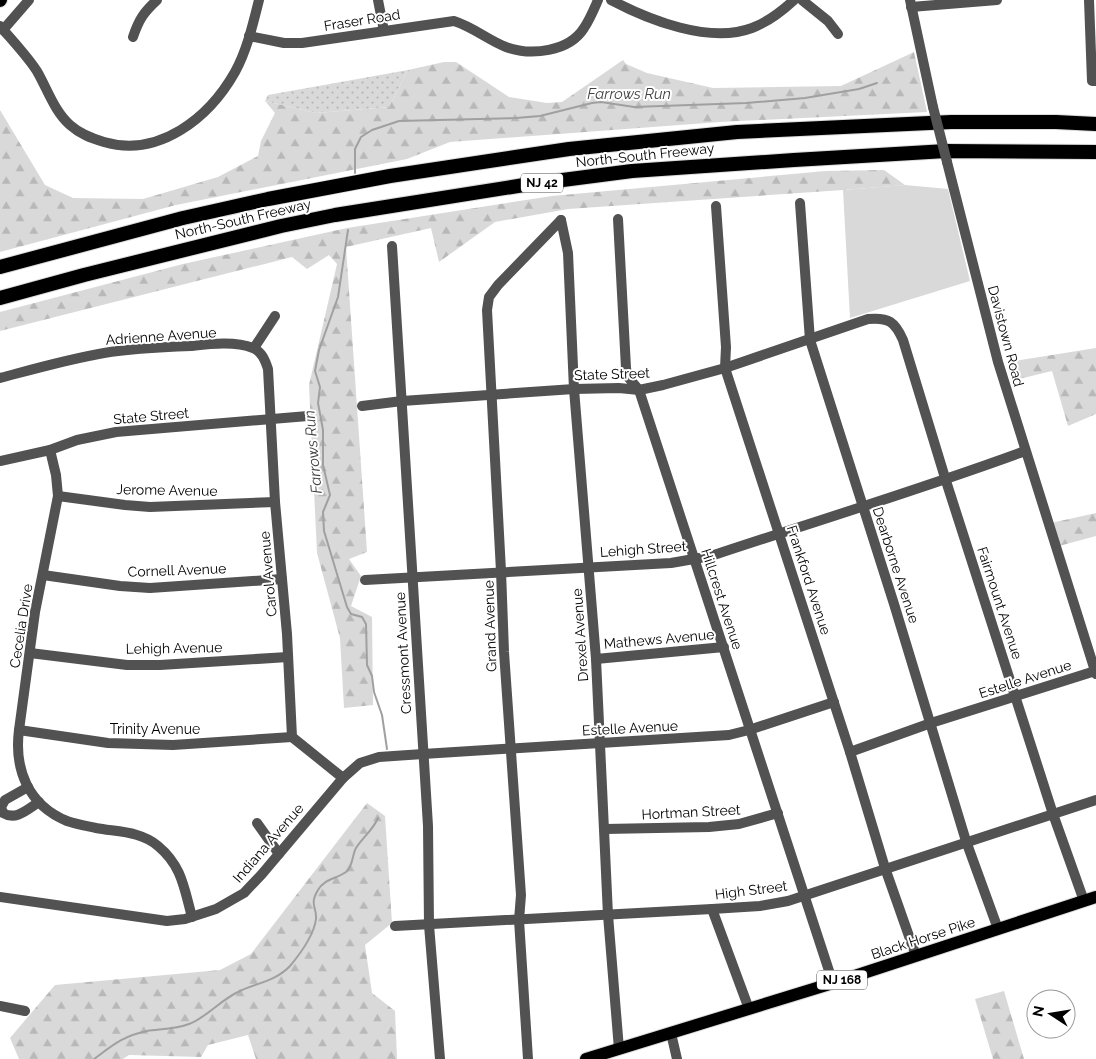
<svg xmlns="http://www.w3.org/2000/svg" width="1096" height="1059" font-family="Raleway,sans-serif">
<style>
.grass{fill:url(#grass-dots)}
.forest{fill:url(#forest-firs)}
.park{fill:#d9d9d9}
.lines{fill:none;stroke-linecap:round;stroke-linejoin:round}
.stream{stroke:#a0a0a0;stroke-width:2}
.major-casing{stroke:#dbdbdb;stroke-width:14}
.highway-casing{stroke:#dbdbdb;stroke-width:16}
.minor{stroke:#525252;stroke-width:10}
.major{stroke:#000;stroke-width:12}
.highway{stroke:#000;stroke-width:14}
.minor-bridge{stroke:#525252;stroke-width:10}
.labels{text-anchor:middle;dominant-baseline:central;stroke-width:4;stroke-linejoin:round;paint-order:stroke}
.shield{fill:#fff;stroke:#4c4c4c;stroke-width:1}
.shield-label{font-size:12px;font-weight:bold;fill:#000}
.street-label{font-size:14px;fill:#000;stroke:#fff}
.water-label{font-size:15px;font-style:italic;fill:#414141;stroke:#fff}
</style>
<defs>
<pattern id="grass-dots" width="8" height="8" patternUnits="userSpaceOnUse" patternTransform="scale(1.25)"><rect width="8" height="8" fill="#d9d9d9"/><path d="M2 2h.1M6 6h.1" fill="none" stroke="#b8b8b8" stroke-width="1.8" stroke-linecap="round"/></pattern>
<pattern id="forest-firs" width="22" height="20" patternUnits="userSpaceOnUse" patternTransform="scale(1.25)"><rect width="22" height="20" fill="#d9d9d9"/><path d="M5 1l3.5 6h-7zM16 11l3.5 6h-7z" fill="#b8b8b8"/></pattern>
</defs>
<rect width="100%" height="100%" fill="#fff"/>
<polygon class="grass" points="408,70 389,107 316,113 265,101 268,95"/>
<g class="forest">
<polygon points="914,52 927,112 720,122 450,142 407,159 176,205 0,252 0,110 45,185 73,198 143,199 218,177 258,156 261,141 275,113 265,101 316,113 389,107 408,70 444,62 456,62 509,97 547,103 562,102 623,60 626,64 647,73 713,88 841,86"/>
<polygon points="884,170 905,185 843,190 568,209 495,222 439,262 431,228 346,247 367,552 349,559 361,576 351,606 372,617 373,705 344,708 340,638 317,553 309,385 337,264 329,255 307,269 292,257 0,331 0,312 183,264 347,228 552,196 826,171"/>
<polygon points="1096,348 1096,414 1068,426 1052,371 1011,381 1008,362"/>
<polygon points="1096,513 1096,536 1059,546 1051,523"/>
<polygon points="367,803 385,816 392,923 365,945 372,993 395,1011 397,1059 256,1059 248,1035 208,1045 201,1057 129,1055 123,1059 19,1059 10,1038 55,985 220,970 251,954"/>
<polygon points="1004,991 1024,1059 993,1059 975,999"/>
</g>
<polygon class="park" points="905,185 948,189 970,281 850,318 843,190"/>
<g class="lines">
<g class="stream">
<polyline points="355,173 355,149 361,137 372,130 399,121 516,118 540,116 592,103 601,102 634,107 746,103 805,98 859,89 877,83"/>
<polyline points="348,230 338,297 319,350 315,371 320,387 318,403 323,430 323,465 330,495 323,512 324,531 347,607 351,614 362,617 366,624 367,665 372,676 374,692 382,715 387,749"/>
<path d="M94,1059c19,-14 29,-23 53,-28 14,-2 29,-2 42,-7 17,-6 31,-24 51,-33 17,-8 36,-10 50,-25 10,-12 24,-31 26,-47 1,-12 -7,-14 2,-29 6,-11 18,-11 28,-18 7,-5 6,-17 10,-24 7,-11 17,-18 22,-30"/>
</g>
<defs>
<g id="major">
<polyline points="0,1 1,0"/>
<polyline points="586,1059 833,983 1096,897"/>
</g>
<g id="highway">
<polyline points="0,267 183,218 268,199 390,176 569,149 737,132 951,122 1056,122 1096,124"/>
<polyline points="0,298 84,275 281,226 335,215 524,185 632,171 794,160 946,151 1096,152"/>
</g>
</defs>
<use href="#major" class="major-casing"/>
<use href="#highway" class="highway-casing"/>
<g class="minor">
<polyline points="378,0 384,31"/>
<path d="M611,0c38,20 98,44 141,28 16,-6 29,-16 42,-28"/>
<polyline points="802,0 828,21 838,34"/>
<polyline points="910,0 933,107"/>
<polyline points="1089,0 1092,81 1096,81"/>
<polyline points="911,7 997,0"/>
<path d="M0,26c11,13 30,33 38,47 10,18 17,39 32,52 10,9 21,13 34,17 55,16 105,-24 131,-70 12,-22 18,-48 24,-72"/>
<polyline points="3,30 29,0"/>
<path d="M249,36l35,7h18l152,-22c19,6 34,19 52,26 25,9 63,5 78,-19 6,-9 10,-19 14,-28"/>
<path d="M133,37c6,-18 11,-25 24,-37"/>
<polyline points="947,162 998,362 1096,674"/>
<polyline points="800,203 810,340 894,604 966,841 998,929"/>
<polyline points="716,206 726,347 725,368 850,752 885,868 916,956"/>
<polyline points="618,219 626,368 628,377 639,390 833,983"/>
<polyline points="561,220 568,253 574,389 596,659 608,915 619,1049"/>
<polyline points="392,246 428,826 429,925 440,1059"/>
<polyline points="254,348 275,316"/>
<path d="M0,378c34,-9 69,-19 104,-25 29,-5 59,-6 88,-7 18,-2 43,-5 61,2 9,4 12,12 15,21l7,133 12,132 5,103 51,41"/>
<path d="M362,406l40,-5 172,-12 45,-1 20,2 24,-5 62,-17 143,-49c21,-2 27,3 35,21l43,141 107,333 31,87"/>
<path d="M50,450l6,25 2,21 -23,116 -16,118c-5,39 9,75 48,91 9,3 20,5 29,7 21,4 45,3 62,18 24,20 26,42 34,71"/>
<polyline points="0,461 50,450 77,440 116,432 308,416"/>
<polyline points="58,496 125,505 150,507 275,502"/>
<polyline points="43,575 120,586 150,588 282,579"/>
<path d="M365,580l306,-17 40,-7c105,-35 211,-67 314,-105"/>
<polyline points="30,653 127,665 160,665 288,657"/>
<polyline points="596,659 724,647"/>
<polyline points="19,730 108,743 173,745 292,737"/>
<polyline points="850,752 931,723 1095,671"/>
<path d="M28,787l-23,13 -4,7 2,6c13,8 25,-4 36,-11"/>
<polyline points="257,823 279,854"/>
<polyline points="605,829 709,827 739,824 778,813"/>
<polyline points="0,897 167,921 185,919 216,909 244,893 262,874 343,778 360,763 379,757 423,754 729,735 749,730 834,702"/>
<polyline points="712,909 749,1009"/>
<polyline points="395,926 712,909 760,906 788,901 1096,800"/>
<polyline points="0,1006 25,1011"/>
<polyline points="671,1033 677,1059"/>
<polyline points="528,1059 519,920 521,895 504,652 501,571 487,310 489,297 498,285 561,220"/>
</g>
<use href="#major" class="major"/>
<use href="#highway" class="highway"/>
<polyline class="minor-bridge" points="933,107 947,162"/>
</g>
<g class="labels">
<g class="shield">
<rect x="521" y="173.5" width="42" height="19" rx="4"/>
<rect x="817" y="970.5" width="50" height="19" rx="4"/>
</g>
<g class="shield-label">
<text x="542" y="183">NJ 42</text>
<text x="842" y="980">NJ 168</text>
</g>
<g class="street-label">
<text transform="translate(362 20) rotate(-9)">Fraser Road</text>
<text transform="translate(645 155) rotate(-6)">North-South Freeway</text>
<text transform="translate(243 219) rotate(-13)">North-South Freeway</text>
<text transform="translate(161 336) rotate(-4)">Adrienne Avenue</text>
<text transform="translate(1006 336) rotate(75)">Davistown Road</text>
<text transform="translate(612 374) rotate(-2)">State Street</text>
<text transform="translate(151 416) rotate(-5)">State Street</text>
<text transform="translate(167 490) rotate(1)">Jerome Avenue</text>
<text transform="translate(643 549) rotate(-4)">Lehigh Street</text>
<text transform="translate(896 565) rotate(72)">Dearborne Avenue</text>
<text transform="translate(177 570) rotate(-2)">Cornell Avenue</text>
<text transform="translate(268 574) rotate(-95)">Carol Avenue</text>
<text transform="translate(809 580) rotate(72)">Frankford Avenue</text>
<text transform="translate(722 599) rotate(72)">Hillcrest Avenue</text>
<text transform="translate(1000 603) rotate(72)">Fairmount Avenue</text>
<text transform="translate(21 626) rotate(-81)">Cecelia Drive</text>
<text transform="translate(490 626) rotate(-92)">Grand Avenue</text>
<text transform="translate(580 635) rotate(-94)">Drexel Avenue</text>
<text transform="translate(659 639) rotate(-5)">Mathews Avenue</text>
<text transform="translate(174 648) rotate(-1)">Lehigh Avenue</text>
<text transform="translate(403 653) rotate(-93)">Cressmont Avenue</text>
<text transform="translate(1025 679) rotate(-18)">Estelle Avenue</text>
<text transform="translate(630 728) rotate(-3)">Estelle Avenue</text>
<text x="155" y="729">Trinity Avenue</text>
<text transform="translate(691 812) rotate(-3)">Hortman Street</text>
<text transform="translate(268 843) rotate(-49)">Indiana Avenue</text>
<text transform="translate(751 890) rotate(-7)">High Street</text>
<text transform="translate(923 938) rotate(-18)">Black Horse Pike</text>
</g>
<g class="water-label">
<text x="629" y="94">Farrows Run</text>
<text transform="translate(313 452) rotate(-95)">Farrows Run</text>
</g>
</g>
<g transform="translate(1051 1014) rotate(282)"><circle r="24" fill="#ffffff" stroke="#999999"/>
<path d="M0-4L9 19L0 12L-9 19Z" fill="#000000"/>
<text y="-8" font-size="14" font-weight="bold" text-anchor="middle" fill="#000000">N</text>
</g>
</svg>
